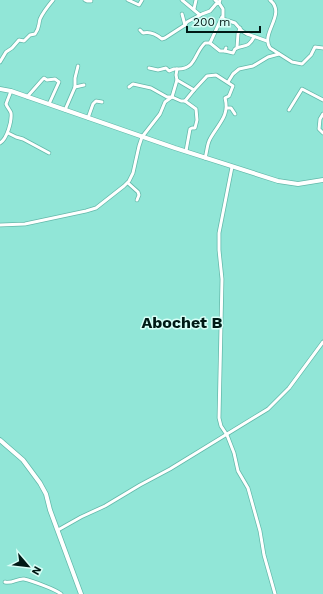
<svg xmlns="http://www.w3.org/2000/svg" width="323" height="594" font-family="'Work Sans',sans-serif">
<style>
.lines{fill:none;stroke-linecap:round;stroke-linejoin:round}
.minor-casing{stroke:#63b9aa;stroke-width:4.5}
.secondary-casing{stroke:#63b9aa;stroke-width:5.5}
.minor{stroke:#fff;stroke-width:3}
.secondary{stroke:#fff;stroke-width:4}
.labels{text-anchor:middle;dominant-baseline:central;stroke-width:3;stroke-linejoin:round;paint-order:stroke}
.quarter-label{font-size:16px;font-weight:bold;fill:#001915;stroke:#d6fef6}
</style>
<rect width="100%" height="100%" fill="#91e6d7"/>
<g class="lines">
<defs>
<g id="minor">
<polyline points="85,0 87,1 91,1"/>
<polyline points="128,0 139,5 142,0"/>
<polyline points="182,0 200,15"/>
<polyline points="220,0 219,3 223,9 223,19 235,23 242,31 247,34 267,41"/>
<path d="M270,0c17,14 -10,33 0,48l22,14 10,2 9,-9 4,-8 8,1"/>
<polyline points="194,9 196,0"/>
<polyline points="182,14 185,25"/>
<path d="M140,30l3,3c7,-2 13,1 19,6l3,-1 20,-13 2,-3 15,-8 8,-3 6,-7 3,-1 -4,-3"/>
<polyline points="210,43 222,17"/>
<polyline points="237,47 238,34 240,28"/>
<path d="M225,51l8,2 2,-4c9,-5 13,0 19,-12"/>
<path d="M0,62l6,-10 6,-4 7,-8 5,1 6,-6 5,-1c5,-7 3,-8 5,-15 3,-7 8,-13 13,-19"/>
<polyline points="149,68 158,70 166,68 169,71 174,69 177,69"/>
<polyline points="228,82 233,74 239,69 253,66 268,57 279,54"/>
<polyline points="75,87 84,85"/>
<polyline points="129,87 133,84 151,88 167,97 172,97"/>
<path d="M194,90l-17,-10 -1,-5 1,-6c19,1 17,-16 28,-26h5l10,8h5l1,-3"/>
<polyline points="27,97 42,80 44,78 47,80 55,79 59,82 49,104"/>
<polyline points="172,97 181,101 185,101 196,109 197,120 195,128 192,128 190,129 186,151"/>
<path d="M185,101l9,-11 13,-14 9,-1 17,11 -4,10 -4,2c5,18 -7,26 -15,41 -3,5 -3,13 -5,19"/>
<polyline points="227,108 231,108 235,114"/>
<polyline points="65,110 75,87 75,78 78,66"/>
<polyline points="289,110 302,89 323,100"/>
<polyline points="323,114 320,119 319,129 323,133"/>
<polyline points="88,118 93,104 96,101 102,102"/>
<polyline points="8,133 16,137 23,139 49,153"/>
<path d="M0,143c7,-4 12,-22 11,-30 -1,-3 -4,-6 -5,-9l5,-13"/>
<polyline points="232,167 219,233 219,250 222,279 219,418 221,426 227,435 234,453 238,471 248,488 260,531 264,555 275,594"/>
<polyline points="128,183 138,192 139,195 137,200"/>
<polyline points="0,225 25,224 86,211 96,208 124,186 129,181 133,173 139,146 142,137 160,114 165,102 172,97 177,80"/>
<polyline points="58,530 81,517 105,506 140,485 170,469 268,409 289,388 323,342"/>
<path d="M5,582c7,2 13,-4 19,-3 8,2 31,10 37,15"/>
</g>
<g id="secondary">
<polyline points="0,89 11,91 175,148 278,181 298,184 323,180"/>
<polyline points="0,440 23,460 40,483 46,494 50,510 81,594"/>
</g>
</defs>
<use href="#minor" class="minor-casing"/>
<use href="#secondary" class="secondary-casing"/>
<use href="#minor" class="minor"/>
<use href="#secondary" class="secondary"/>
</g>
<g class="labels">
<g class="quarter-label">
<text x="182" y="322">Abochet B</text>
</g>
</g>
<g transform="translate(28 566) rotate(118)" stroke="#d6fef6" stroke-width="3" paint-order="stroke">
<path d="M0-3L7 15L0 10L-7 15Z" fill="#001915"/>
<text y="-6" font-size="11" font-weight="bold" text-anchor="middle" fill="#001915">N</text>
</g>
<path d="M187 26v6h73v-6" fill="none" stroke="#001915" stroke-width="2"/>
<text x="193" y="26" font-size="12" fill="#001915" stroke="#d6fef6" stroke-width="3" paint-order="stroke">200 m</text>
</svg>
